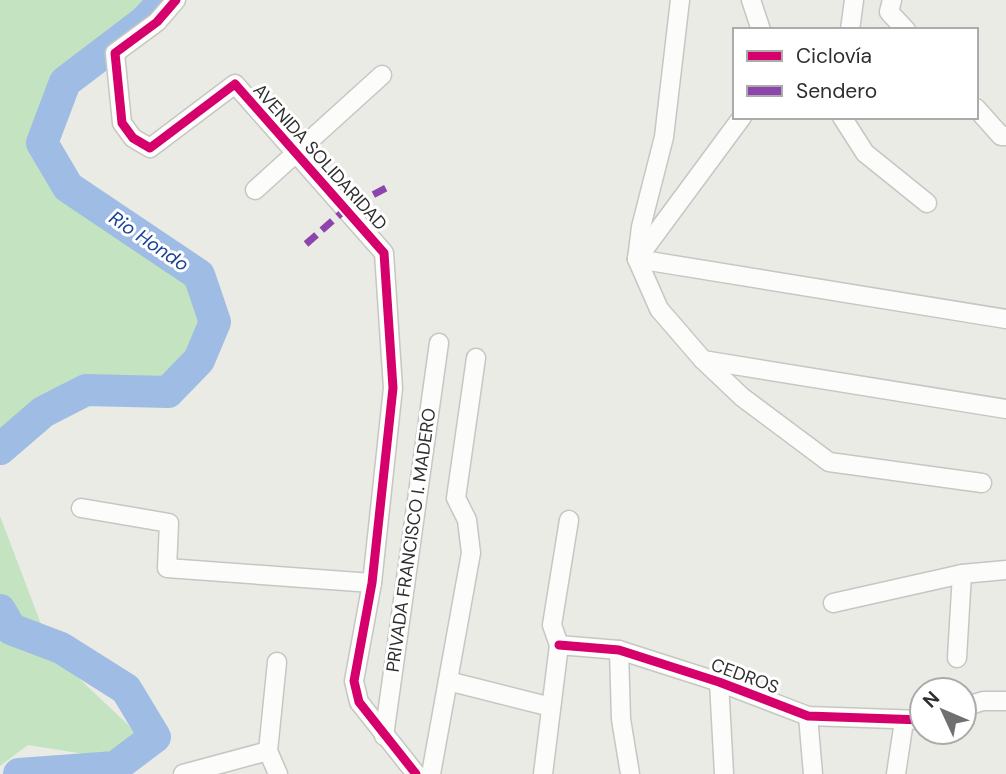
<svg xmlns="http://www.w3.org/2000/svg" width="1006" height="774" font-family="'DM Sans',sans-serif">
<style>
.green{fill:#c4e4c1}
.lines{fill:none;stroke-linecap:round;stroke-linejoin:round}
.river{stroke:#9fbce5;stroke-width:32}
.minor-casing{stroke:#c6c6c4;stroke-width:21}
.minor{stroke:#fcfcfb;stroke-width:18}
.quiet{stroke:#8e44ad;stroke-width:7;stroke-dasharray:14 7;stroke-linecap:butt}
.cycleway-casing{stroke:#fff;stroke-width:13}
.cycleway{stroke:#d6006c;stroke-width:9}
.labels{text-anchor:middle;dominant-baseline:central;stroke-width:6;stroke-linejoin:round;paint-order:stroke}
.street-label{font-size:18px;fill:#2e2e2e;stroke:#fff}
.water-label{font-size:19px;font-style:italic;fill:#1a4296;stroke:#fff}
</style>
<rect width="100%" height="100%" fill="#ebebe5"/>
<g class="green">
<polygon points="0,0 151,0 137,15 56,75 31,143 61,193 191,281 205,321 191,354 164,382 83,380 37,403 5,429 0,466"/>
<polygon points="0,516 52,653 140,736 109,758 28,745 0,766"/>
</g>
<g class="lines">
<g class="river">
<polyline points="0,449 43,412 86,390 168,392 199,360 215,322 199,275 68,187 42,143 65,82 144,22 165,0"/>
<polyline points="0,610 11,629 61,648 126,689 155,737 115,767 19,774"/>
</g>
<defs>
<g id="minor">
<polyline points="176,0 157,22 115,53 122,123 133,138 150,148 235,84 384,253 393,388 372,583 354,681 359,702 416,774"/>
<polyline points="680,0 664,137 641,227 637,259 659,309 703,360 742,397 829,462 982,483"/>
<polyline points="751,0 761,30"/>
<polyline points="892,0 889,12 906,30"/>
<polyline points="850,30 854,0"/>
<polyline points="976,108 1001,136 1006,136"/>
<polyline points="842,117 865,153 927,203"/>
<polyline points="255,190 382,75"/>
<polyline points="637,259 1006,319"/>
<polyline points="637,259 742,117"/>
<polyline points="703,360 1006,409"/>
<polyline points="81,508 169,523 167,568 372,583"/>
<polyline points="833,603 962,574 1006,570"/>
<polyline points="559,645 619,650 719,682 808,716 922,720"/>
<polyline points="619,650 621,719 630,774"/>
<polyline points="957,658 962,574"/>
<polyline points="277,662 268,751 278,774"/>
<polyline points="448,681 551,707"/>
<polyline points="719,682 724,774"/>
<polyline points="964,707 983,701 1006,701"/>
<polyline points="808,716 813,774"/>
<polyline points="384,736 439,343"/>
<polyline points="183,774 268,751"/>
<polyline points="431,774 471,553 467,520 456,498 476,358"/>
<polyline points="543,774 559,645 552,625 569,520"/>
<polyline points="896,774 904,721"/>
</g>
</defs>
<use href="#minor" class="minor-casing"/>
<use href="#minor" class="minor"/>
<polyline class="quiet" points="306,244 346,209 388,187"/>
<defs>
<g id="cycleway">
<polyline points="176,0 157,22 115,53 122,123 133,138 150,148 235,84 384,253 393,388 372,583 354,681 359,702 416,774"/>
<polyline points="559,645 619,650 719,682 808,716 922,720"/>
</g>
</defs>
<use href="#cycleway" class="cycleway-casing"/>
<use href="#cycleway" class="cycleway"/>
</g>
<g class="labels">
<g class="street-label">
<text transform="translate(320 157) rotate(48)">AVENIDA SOLIDARIDAD</text>
<text transform="translate(411 540) rotate(-82)">PRIVADA FRANCISCO I. MADERO</text>
<text transform="translate(745 676) rotate(20)">CEDROS</text>
</g>
<g class="water-label">
<text transform="translate(149 241) rotate(34)">Rio Hondo</text>
</g>
</g>
<rect x="733" y="28" width="245" height="91" fill="#ffffff" stroke="#ababab" stroke-width="2"/>
<rect x="747" y="51" width="35" height="10" fill="#d6006c" stroke="#ababab" stroke-width="2"/>
<text x="796" y="63" font-size="21" fill="#2e2e2e">Ciclovía</text>
<rect x="747" y="86" width="35" height="10" fill="#8e44ad" stroke="#ababab" stroke-width="2"/>
<text x="796" y="98" font-size="21" fill="#2e2e2e">Sendero</text>
<g transform="translate(943 711) rotate(314)"><circle r="33" fill="#ffffff" stroke="#ababab" stroke-width="2"/>
<path d="M0-5L12 26L0 18L-12 26Z" fill="#70706e"/>
<text y="-10" font-size="19" font-weight="bold" text-anchor="middle" fill="#2e2e2e">N</text>
</g>
</svg>
